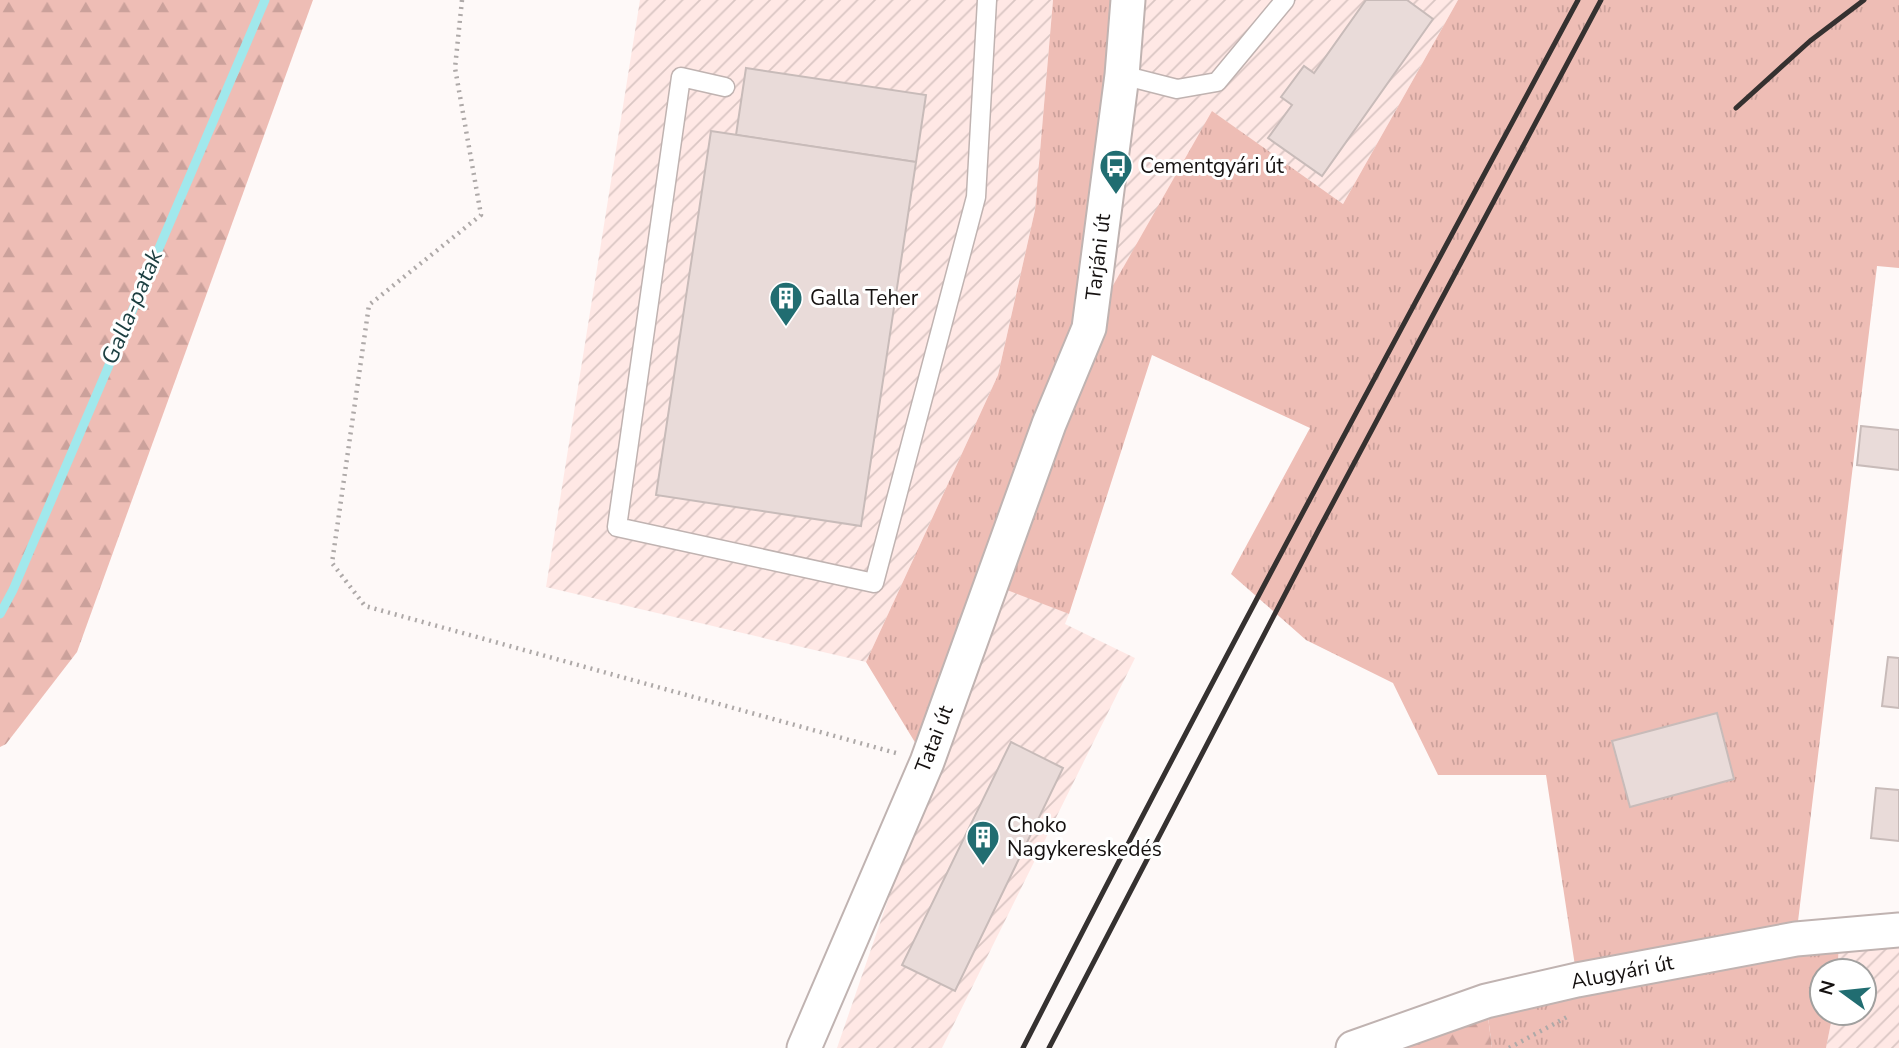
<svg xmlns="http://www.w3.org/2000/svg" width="1899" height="1048" font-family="'Nunito Sans',sans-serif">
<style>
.industrial{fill:url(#industrial-furrows)}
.grass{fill:url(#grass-tufts)}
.forest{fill:url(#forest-firs)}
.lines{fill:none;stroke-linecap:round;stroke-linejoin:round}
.stream{stroke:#a1e8ec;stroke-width:9}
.building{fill:#e9dbd9;stroke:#c8bbb9;stroke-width:2}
.lane-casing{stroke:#c0b3b1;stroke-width:21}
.street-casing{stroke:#c0b3b1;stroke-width:37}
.path{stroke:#aea9a8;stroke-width:4.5;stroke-dasharray:2 5;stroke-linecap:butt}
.lane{stroke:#fff;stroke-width:18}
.street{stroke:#fff;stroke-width:33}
.rail{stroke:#353130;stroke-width:5}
.labels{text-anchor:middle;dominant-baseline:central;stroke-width:6;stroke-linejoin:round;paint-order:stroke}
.poi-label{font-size:21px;fill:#151110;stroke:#fff;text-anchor:start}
.street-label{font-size:21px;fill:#151110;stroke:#fff}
.water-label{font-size:23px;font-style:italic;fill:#1b3e40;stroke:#fff}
</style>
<defs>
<pattern id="industrial-furrows" width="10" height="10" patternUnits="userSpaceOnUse" patternTransform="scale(1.75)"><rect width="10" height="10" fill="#ffe8e5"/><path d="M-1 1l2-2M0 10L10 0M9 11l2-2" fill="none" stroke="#dac6c3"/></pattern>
<pattern id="grass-tufts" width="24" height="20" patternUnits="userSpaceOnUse" patternTransform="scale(1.75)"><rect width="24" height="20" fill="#eebdb5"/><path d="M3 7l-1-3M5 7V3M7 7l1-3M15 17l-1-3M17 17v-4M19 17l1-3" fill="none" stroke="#cba19b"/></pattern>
<pattern id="forest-firs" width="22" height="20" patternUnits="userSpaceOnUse" patternTransform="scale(1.75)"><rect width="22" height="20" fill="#eebdb5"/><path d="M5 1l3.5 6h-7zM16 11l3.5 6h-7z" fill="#cba19b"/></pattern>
</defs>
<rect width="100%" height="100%" fill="#fef9f8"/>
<g class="industrial">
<polygon points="640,0 1053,0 1035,210 998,375 866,662 546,587"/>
<polygon points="1128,0 1458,0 1343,204 1213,112 1089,328"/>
<polygon points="1007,589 1069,614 1065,624 1135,658 942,1048 837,1048 890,894 927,762"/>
<polygon points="1899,930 1899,1048 1826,1048 1833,1013 1864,1013 1864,971 1837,971 1840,935"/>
</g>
<polygon class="grass" points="1053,0 1128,0 1090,326 1212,111 1343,204 1458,0 1899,0 1899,268 1877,266 1796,938 1840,935 1837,971 1822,971 1822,1013 1833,1013 1826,1048 1492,1048 1486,1001 1577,979 1546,775 1438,775 1393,683 1306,640 1231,574 1310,428 1152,355 1069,614 1007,590 927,762 866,662 998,375 1035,210"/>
<g class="forest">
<polygon points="0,0 313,0 77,652 6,744 0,747"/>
<polygon points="1486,1001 1492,1048 1353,1048"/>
</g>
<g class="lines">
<polyline class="stream" points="0,614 13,590 265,0"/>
</g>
<g class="building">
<polygon points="1366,0 1407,0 1433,19 1322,176 1268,138 1292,105 1281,97 1304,66 1314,73"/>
<polygon points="746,68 926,95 916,162 736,135"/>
<polygon points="711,131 916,162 861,526 656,495"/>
<polygon points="1861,426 1899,430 1899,470 1857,465"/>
<polygon points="1888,657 1899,658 1899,708 1882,706"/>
<polygon points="1717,713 1734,779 1630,807 1612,741"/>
<polygon points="1011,742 1063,768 955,991 902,965"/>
<polygon points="1876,788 1899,790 1899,841 1871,838"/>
</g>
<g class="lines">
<defs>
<g id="lane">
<polyline points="1122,75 1177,89 1217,82 1285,0"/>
<polyline points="725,87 681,77 617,527 874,583 976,197 987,0"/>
</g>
<g id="street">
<polyline points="804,1048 927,762 1049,424 1089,328 1122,75 1128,0"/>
<polyline points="1353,1048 1486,1001 1577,980 1796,939 1899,930"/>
</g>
</defs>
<use href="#lane" class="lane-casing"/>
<use href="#street" class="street-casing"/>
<g class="path">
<polyline points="462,0 455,68 481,215 369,305 332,563 365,606 896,753"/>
<polyline points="1509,1048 1567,1017"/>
</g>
<use href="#lane" class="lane"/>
<use href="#street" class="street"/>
<g class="rail">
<polyline points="1736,108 1810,41 1864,0"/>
<path d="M1023,1048c179,-352 368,-700 555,-1048"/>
<polyline points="1049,1048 1319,529 1601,0"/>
</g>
</g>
<defs>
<symbol id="bus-pin" viewBox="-11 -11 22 30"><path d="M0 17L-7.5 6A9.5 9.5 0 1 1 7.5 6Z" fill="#216d71" stroke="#fff"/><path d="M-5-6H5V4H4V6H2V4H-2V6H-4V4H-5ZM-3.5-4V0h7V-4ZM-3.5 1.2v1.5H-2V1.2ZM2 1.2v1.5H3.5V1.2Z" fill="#fff"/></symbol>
<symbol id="building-pin" viewBox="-11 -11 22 30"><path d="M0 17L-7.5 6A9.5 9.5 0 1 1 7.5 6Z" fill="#216d71" stroke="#fff"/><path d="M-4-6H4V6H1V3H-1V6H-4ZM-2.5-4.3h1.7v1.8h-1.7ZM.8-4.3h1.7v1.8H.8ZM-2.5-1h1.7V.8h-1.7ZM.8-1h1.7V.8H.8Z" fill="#fff"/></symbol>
</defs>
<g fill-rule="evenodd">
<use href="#bus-pin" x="1097" y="147" width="38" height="52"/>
<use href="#building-pin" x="767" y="279" width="38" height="52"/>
<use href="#building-pin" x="964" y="818" width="38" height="52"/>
</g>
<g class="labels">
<g class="poi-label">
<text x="1140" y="166">Cementgyári út</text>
<text x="810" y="298">Galla Teher</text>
<text x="1007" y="825">Choko<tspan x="1007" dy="24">Nagykereskedés</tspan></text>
</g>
<g class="street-label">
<text transform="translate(1098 257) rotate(-83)">Tarjáni út</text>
<text transform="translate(934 739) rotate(-69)">Tatai út</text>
<text transform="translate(1622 972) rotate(-11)">Alugyári út</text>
</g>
<g class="water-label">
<text transform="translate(132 307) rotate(-67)">Galla-patak</text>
</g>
</g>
<g transform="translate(1843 992) rotate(285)"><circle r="33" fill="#ffffff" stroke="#a1a09f" stroke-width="2"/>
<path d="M0-5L12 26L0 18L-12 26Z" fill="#216d71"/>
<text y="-10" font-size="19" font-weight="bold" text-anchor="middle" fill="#151110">N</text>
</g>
</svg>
